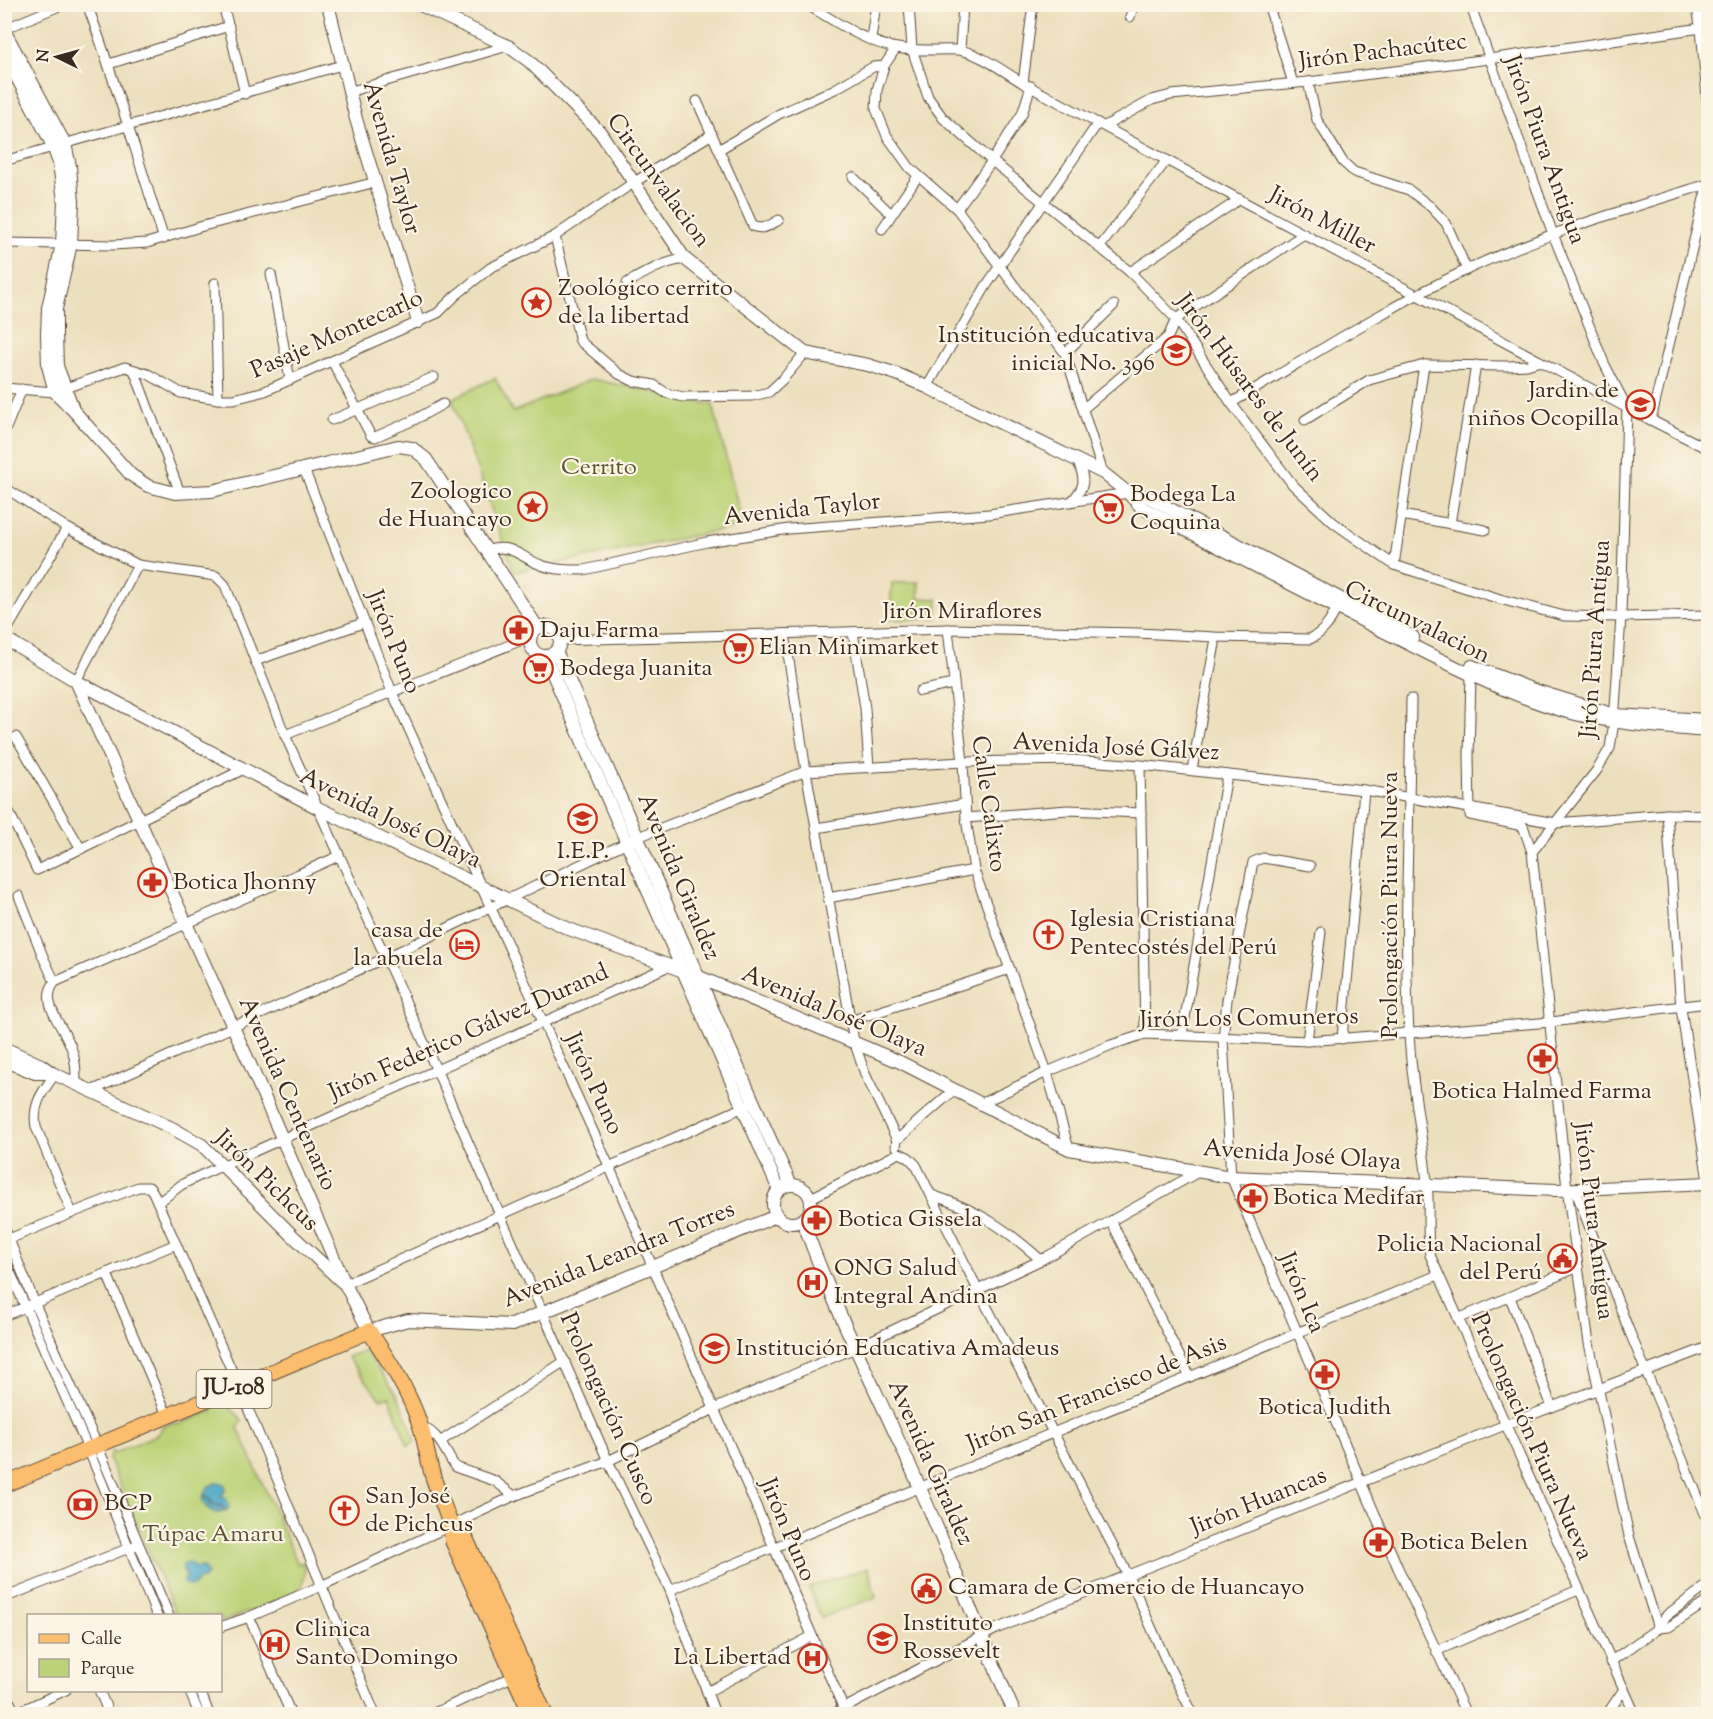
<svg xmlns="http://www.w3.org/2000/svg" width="1713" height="1719" font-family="'Sorts Mill Goudy',serif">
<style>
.green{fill:#bbd277;stroke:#7b7e4a;stroke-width:1.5}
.water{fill:#47a6c6;stroke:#416872;stroke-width:1.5}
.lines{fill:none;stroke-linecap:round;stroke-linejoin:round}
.minor-casing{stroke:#564536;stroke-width:11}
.tertiary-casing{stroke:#564536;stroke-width:14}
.primary-casing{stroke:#564536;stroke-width:17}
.minor{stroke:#fff;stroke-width:9}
.tertiary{stroke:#fff;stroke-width:12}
.primary{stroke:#fbbd6e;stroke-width:15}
.labels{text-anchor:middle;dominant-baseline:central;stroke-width:4.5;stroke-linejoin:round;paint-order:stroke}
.shield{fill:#fcf5e5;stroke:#75675a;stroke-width:1.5}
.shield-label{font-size:22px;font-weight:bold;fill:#3b2a1e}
.street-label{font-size:24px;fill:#3b2a1e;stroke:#fcf5e5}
.poi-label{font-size:24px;fill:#3b2a1e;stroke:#fcf5e5;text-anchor:start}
.park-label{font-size:24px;fill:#5b5434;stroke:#fcf5e5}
</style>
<rect width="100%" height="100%" fill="#fcf5e5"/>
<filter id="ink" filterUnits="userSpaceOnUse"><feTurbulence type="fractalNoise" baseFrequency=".0167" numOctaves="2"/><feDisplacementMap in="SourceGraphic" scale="12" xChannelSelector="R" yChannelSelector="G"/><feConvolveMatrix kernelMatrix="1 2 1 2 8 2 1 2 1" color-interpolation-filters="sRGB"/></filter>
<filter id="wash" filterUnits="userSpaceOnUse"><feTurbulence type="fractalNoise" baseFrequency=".008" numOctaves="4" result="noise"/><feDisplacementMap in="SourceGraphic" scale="24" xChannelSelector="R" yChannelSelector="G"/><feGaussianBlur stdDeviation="1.35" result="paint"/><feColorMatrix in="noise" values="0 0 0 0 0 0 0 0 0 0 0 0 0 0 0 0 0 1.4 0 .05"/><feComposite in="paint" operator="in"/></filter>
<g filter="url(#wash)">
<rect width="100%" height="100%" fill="#ecdfbd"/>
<g class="green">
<polygon points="495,378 513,412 592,379 713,405 743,526 514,572 452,399"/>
<polygon points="919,582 919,598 938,599 937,618 889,620 892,583"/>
<polygon points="365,1350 398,1396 416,1441 408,1446 389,1396 381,1399 347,1357"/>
<polygon points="220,1404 228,1406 242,1420 238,1428 298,1564 303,1562 305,1571 303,1583 294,1595 221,1622 220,1616 176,1615 109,1460 111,1452 115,1453 158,1434 163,1426 172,1423 180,1424 213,1411 212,1406"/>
<polygon points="868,1568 876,1597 821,1618 809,1587"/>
<polygon points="1708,1589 1708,1599 1674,1621 1665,1624 1668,1615"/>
</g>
<g class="water">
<polygon points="217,1483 224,1484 226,1488 222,1496 227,1500 229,1507 226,1511 222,1506 213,1504 208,1496 203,1496 209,1486"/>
<path d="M203,1497l6,2 3,7 9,1 3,4c-8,5 -17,-1 -21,-9z"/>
<polygon points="187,1562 193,1564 195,1568 203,1567 207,1573 205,1578 199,1580 193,1586 187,1585 184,1583 186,1575 182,1570 184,1564"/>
</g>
</g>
<g filter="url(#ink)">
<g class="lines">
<defs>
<g id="minor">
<path d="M87,4c29,78 51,157 77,235"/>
<polyline points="223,4 245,94"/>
<path d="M806,4c27,16 60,39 91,44 20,4 41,1 60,2 20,1 49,23 66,33l604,325 81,41"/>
<polyline points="909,4 912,49 928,97 943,118 992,161 1130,272 1176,319 1231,403 1293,485 1334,523 1394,565 1500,599 1564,616 1621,617 1708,615"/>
<polyline points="1268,4 1293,83"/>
<polyline points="1470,4 1553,234 1604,363 1627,408 1621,617 1614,722 1610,748 1597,770 1532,852"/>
<polyline points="1696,4 1701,29 1708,109"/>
<polyline points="1130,17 1134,4"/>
<polyline points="4,29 64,4"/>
<polyline points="871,39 876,4"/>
<polyline points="896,48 884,66 877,90 876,109 887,136 910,168 957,209 1065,353 1103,473"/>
<polyline points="960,50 963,4"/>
<polyline points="109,64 229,26"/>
<polyline points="1308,82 1317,120 1343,162 1354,172 1409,190 1431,207 1446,223 1467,270"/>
<polyline points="1023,83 1033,4"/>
<polyline points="348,92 508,46"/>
<path d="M697,101l56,125c10,5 17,-1 26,-6"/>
<polyline points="1105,126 1152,100 1171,95 1308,82 1489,59 1708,27"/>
<polyline points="720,149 779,114 835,89 873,67 884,66"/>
<polyline points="4,161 342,65"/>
<polyline points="853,177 891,214"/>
<polyline points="957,209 992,161 1022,114 1031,86"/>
<polyline points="882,229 918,176"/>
<polyline points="555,236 580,341 619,374 633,381 654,385 666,393 683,397 752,396 769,392 783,379 805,353"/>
<polyline points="4,243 113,245 147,243 203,226 376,182"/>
<polyline points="1099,248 1167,160"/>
<polyline points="1130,272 1240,199"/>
<polyline points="271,274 290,380"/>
<polyline points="215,283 218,399"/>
<path d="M627,283c19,-11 36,-21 58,-24"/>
<polyline points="1065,353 1114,305"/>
<polyline points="332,361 371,436 375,437 414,420 443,404"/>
<polyline points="134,370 180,493"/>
<polyline points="927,387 986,286 1098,123"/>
<polyline points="4,388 55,392 125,367 148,374 181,393 218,399 234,399 265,391 438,313 455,296 490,268 555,236 633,183 712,134"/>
<path d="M1231,403c77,-45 153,-94 233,-132 78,-37 163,-62 244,-87"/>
<polyline points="1084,408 1168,337 1176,319 1304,234"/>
<polyline points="332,420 434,377"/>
<polyline points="1305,420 1369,380 1424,365 1508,366 1527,365 1540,361"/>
<polyline points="1651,420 1708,182"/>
<polyline points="4,433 22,389"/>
<polyline points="304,469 392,692 609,1166 846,1714"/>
<polyline points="4,487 67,528 138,565 216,576 225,585 285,735 436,1069 608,1461 670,1590 715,1714"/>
<path d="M1071,502c14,-15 15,-21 7,-40"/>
<polyline points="1401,515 1485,530"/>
<polyline points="1450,524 1476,365"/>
<path d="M488,550c25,-7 31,7 53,15 13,5 29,5 43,5l123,-28 82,-13 200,-15 139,-21"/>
<polyline points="1394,565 1424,365"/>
<polyline points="948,629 963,762 966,818 974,870 1047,1072 1069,1149"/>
<polyline points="853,632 865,708 869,768"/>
<polyline points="785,634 806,771 854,1041 865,1074 897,1140"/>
<polyline points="4,635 67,528"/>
<path d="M560,640l388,-11 190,4 77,4 95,2c16,-8 22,-20 29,-36"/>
<polyline points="255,661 363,623"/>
<polyline points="1471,674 1469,756 1470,815 1523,826 1532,852 1567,1189 1589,1343 1629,1536 1658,1628 1669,1627 1708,1601"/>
<polyline points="76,681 138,565"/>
<polyline points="920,691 953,684"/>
<path d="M1411,699c-1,112 -8,223 -2,334 2,49 13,99 18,149 3,24 -1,49 3,73l205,459"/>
<polyline points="285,735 517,642 530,639"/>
<polyline points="16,737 81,849"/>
<polyline points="1140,765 1145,1034"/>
<polyline points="1192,770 1215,644"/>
<polyline points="8,810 37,870 244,769"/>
<polyline points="1667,814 1681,1008 1708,1181"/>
<polyline points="966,818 1068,810 1141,813"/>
<polyline points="816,828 965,804"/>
<polyline points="1310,866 1263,858 1253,862 1227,1000 1223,1039 1231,1177 1398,1568 1466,1714"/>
<polyline points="19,896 44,959 55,982"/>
<polyline points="828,898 974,870"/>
<polyline points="850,1021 1010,969"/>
<polyline points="1182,1035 1227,775"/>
<polyline points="1342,1039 1364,790"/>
<polyline points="1307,1041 1321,932"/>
<path d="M55,1074c-13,18 -23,31 -19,53l36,86 66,-26h11l4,5 86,195 136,327"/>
<path d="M76,1084c0,-13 0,-25 -5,-37 -7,-20 -33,-45 -16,-65l284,-126"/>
<polyline points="91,1091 385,958 638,837 806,771 963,762 1073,760 1140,765 1364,790 1556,823 1667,814 1708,815"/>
<polyline points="982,1103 1047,1072 1111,1045 1145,1034 1307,1041 1551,1022 1708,1003"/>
<polyline points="896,1146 897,1140 955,1089"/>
<polyline points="899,1153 908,1157 916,1165 978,1290 1128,1575 1167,1663 1193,1714"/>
<polyline points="1575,1189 1628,1328 1708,1521"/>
<path d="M932,1195c47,16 72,32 109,65"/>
<polyline points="811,1198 899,1153"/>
<polyline points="158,1203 181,1185 197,1177 669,966"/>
<polyline points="1111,1221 1190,1377"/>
<polyline points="4,1227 35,1304 98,1447 169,1616"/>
<polyline points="9,1239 72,1213"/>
<polyline points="4,1258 89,1451 157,1616"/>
<polyline points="107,1274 168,1417"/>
<polyline points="345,1284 746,1106"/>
<polyline points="1510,1297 1552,1407"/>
<polyline points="4,1316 176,1244"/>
<polyline points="1458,1319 1578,1267"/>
<path d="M420,1425c21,11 23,23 35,42l40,14 19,15"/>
<polyline points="441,1441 565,1361"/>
<polyline points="670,1590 1438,1275"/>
<polyline points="4,1598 134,1546"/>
<polyline points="249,1617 291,1714"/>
<polyline points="220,1627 249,1617 321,1586 514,1496 608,1461 714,1409 855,1348 1041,1260 1200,1171"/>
<polyline points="1436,1651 1578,1590"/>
<polyline points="1610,1662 1658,1628 1667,1615 1708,1585"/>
<polyline points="99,1690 109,1714"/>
<polyline points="189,1690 199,1714"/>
<polyline points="200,1690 209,1714"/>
<polyline points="4,1691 16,1714"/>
<polyline points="707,1692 812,1636"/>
<polyline points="16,1713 66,1690"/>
<polyline points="432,1714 516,1675"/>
<polyline points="833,1714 996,1629 1128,1575 1505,1425 1708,1347"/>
<polyline points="1607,1714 1624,1689"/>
</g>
<g id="tertiary">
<polyline points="328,4 356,119 418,322"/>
<path d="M418,4l90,42 21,15 71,71 85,127 120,94 63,12 29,9 30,13 176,86 25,20 13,14c86,44 170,88 256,131 54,27 109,56 167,73 48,13 96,16 144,20"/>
<polyline points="4,30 65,144 70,166 73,202 71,244 56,309 56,334 57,366 72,406"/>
<polyline points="4,53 53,146 59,163 64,201 62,244 48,308 47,334 48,366 55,392 73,410 131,475 148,486 175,493 212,491 398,446 412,448 426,459 538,628"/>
<polyline points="1128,493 1148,497 1413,637"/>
<circle cx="545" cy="641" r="15"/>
<polyline points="4,638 76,681 318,808 569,929 697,976 900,1062 1069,1149 1231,1177 1557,1190 1708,1183"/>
<path d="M556,651c79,178 154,357 235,534"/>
<polyline points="545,656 779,1190"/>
<polyline points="1472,666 1534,690 1615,715 1708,720"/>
<polyline points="76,681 249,1062 345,1284 369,1331 408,1320 512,1325 776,1216"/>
<polyline points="4,1048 41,1065 52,1073 172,1128 202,1145 292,1235 342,1282"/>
<polyline points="4,1060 35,1073 52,1073"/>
<circle cx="792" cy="1204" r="19"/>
<path d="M803,1221c32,92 78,178 117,267 33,75 62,152 95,226"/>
</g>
<g id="primary">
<path d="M4,1485l365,-154c19,28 41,62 51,94 6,18 8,37 14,55 7,21 17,39 19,62l78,172"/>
<polyline points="452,1524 465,1537 545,1714"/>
</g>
</defs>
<use href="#minor" class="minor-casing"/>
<use href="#tertiary" class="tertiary-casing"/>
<use href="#primary" class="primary-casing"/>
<use href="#minor" class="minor"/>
<use href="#tertiary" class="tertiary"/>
<use href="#primary" class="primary"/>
</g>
</g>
<defs>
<symbol id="sight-ring" viewBox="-11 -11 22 22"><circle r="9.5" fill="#fcf5e5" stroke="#c8321e" stroke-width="1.5"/><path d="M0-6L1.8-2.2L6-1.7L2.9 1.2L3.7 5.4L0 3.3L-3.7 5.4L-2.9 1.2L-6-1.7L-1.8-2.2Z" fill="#c8321e"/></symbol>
<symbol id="school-ring" viewBox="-11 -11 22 22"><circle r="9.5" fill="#fcf5e5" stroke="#c8321e" stroke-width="1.5"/><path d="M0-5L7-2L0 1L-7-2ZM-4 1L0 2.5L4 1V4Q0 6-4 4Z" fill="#c8321e"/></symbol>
<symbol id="supermarket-ring" viewBox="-11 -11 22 22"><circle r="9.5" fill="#fcf5e5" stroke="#c8321e" stroke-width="1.5"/><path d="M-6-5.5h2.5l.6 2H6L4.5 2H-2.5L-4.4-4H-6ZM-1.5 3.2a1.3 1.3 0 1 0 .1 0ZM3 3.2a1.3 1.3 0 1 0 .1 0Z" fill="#c8321e"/></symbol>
<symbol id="pharmacy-ring" viewBox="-11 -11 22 22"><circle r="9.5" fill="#fcf5e5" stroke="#c8321e" stroke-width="1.5"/><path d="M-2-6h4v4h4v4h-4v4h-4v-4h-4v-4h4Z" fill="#c8321e"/></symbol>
<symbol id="church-ring" viewBox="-11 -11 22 22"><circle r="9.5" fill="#fcf5e5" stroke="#c8321e" stroke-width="1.5"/><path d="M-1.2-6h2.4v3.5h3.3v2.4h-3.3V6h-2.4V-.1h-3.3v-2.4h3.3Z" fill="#c8321e"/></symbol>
<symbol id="hotel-ring" viewBox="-11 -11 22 22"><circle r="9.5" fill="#fcf5e5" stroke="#c8321e" stroke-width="1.5"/><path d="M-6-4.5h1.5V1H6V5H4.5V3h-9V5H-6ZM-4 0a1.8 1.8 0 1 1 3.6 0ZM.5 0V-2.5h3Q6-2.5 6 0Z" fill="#c8321e"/></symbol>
<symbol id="civic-ring" viewBox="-11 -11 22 22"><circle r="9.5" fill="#fcf5e5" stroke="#c8321e" stroke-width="1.5"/><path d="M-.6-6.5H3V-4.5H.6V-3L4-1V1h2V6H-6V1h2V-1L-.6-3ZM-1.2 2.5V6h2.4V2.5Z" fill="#c8321e"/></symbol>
<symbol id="hospital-ring" viewBox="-11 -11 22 22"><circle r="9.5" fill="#fcf5e5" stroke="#c8321e" stroke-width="1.5"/><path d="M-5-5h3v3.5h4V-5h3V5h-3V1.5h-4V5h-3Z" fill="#c8321e"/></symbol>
<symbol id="bank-ring" viewBox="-11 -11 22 22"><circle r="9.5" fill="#fcf5e5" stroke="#c8321e" stroke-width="1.5"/><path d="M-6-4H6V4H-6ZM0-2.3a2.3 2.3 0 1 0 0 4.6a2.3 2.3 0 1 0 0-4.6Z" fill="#c8321e"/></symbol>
<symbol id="university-ring" viewBox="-11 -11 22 22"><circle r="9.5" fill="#fcf5e5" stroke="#c8321e" stroke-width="1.5"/><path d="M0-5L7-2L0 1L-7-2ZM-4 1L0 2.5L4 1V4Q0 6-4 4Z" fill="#c8321e"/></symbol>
</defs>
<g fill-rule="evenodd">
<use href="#sight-ring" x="520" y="286" width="33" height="33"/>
<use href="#school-ring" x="1160" y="334" width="33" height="33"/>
<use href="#school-ring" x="1624" y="388" width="33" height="33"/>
<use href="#sight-ring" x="516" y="490" width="33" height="33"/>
<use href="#supermarket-ring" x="1092" y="492" width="33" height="33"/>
<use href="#pharmacy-ring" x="502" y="614" width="33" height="33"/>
<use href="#supermarket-ring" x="722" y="632" width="33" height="33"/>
<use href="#supermarket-ring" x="522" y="652" width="33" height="33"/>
<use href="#school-ring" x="566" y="802" width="33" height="33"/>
<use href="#pharmacy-ring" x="136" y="866" width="33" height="33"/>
<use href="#church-ring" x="1032" y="918" width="33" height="33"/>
<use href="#hotel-ring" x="448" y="928" width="33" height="33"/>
<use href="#pharmacy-ring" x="1526" y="1042" width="33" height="33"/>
<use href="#pharmacy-ring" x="1236" y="1182" width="33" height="33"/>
<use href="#pharmacy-ring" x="800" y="1204" width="33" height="33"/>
<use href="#civic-ring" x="1546" y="1242" width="33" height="33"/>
<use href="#hospital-ring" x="796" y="1266" width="33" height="33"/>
<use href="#school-ring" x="698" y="1332" width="33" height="33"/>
<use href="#pharmacy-ring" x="1308" y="1358" width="33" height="33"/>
<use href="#bank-ring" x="66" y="1488" width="33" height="33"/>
<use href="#church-ring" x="328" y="1494" width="33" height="33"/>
<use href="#pharmacy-ring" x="1362" y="1526" width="33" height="33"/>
<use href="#civic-ring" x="910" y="1572" width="33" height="33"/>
<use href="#university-ring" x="866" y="1622" width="33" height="33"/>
<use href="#hospital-ring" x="258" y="1628" width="33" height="33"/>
<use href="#hospital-ring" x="796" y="1642" width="33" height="33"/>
</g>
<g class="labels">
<rect class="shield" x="196.5" y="1370" width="75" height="38" rx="4.5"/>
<g class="shield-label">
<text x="234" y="1389">JU-108</text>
</g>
<g class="street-label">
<text transform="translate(1383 52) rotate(-7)">Jirón Pachacútec</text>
<text transform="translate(1544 150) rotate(70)">Jirón Piura Antigua</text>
<text transform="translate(391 158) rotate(74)">Avenida Taylor</text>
<text transform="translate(658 181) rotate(54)">Circunvalacion</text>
<text transform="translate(1322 221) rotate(28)">Jirón Miller</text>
<text transform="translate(337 335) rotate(-24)">Pasaje Montecarlo</text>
<text transform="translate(1249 388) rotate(53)">Jirón Húsares de Junín</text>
<text transform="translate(802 510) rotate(-6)">Avenida Taylor</text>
<text x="962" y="612">Jirón Miraflores</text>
<text transform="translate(1417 623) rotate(26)">Circunvalacion</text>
<text transform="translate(1596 639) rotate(-86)">Jirón Piura Antigua</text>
<text transform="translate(393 642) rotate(68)">Jirón Puno</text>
<text transform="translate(1116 748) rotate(3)">Avenida José Gálvez</text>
<text transform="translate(988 804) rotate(82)">Calle Calixto</text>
<text transform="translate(390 819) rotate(26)">Avenida José Olaya</text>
<text transform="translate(678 877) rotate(67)">Avenida Giraldez</text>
<text transform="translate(1391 905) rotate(-90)">Prolongación Piura Nueva</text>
<text transform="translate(834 1012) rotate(23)">Avenida José Olaya</text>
<text transform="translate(1249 1019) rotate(-1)">Jirón Los Comuneros</text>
<text transform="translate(469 1033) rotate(-24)">Jirón Federico Gálvez Durand</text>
<text transform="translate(593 1084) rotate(65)">Jirón Puno</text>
<text transform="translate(287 1094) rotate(66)">Avenida Centenario</text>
<text transform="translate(1302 1156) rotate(4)">Avenida José Olaya</text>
<text transform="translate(266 1181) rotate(44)">Jirón Pichcus</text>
<text transform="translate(1593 1221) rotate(83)">Jirón Piura Antigua</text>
<text transform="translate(619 1255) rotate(-22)">Avenida Leandra Torres</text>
<text transform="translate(1301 1293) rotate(67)">Jirón Ica</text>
<text transform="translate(1097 1394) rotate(-22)">Jirón San Francisco de Asis</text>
<text transform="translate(608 1409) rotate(66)">Prolongación Cusco</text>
<text transform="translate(1531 1437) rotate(66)">Prolongación Piura Nueva</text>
<text transform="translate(930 1463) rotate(66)">Avenida Giraldez</text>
<text transform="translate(1259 1502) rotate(-22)">Jirón Huancas</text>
<text transform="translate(787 1530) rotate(67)">Jirón Puno</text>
</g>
<g class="poi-label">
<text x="558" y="289">Zoológico cerrito<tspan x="558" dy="28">de la libertad</tspan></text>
<text x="1155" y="336" text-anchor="end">Institución educativa<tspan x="1155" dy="28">inicial No. 396</tspan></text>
<text x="1619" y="391" text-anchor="end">Jardin de<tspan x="1619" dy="28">niños Ocopilla</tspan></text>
<text x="512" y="492" text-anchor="end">Zoologico<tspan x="512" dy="28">de Huancayo</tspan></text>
<text x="1130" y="495">Bodega La<tspan x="1130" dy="28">Coquina</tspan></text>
<text x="540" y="631">Daju Farma</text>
<text x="759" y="648">Elian Minimarket</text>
<text x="560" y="669">Bodega Juanita</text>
<text x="583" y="852" text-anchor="middle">I.E.P.<tspan x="583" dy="28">Oriental</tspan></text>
<text x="173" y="883">Botica Jhonny</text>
<text x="1070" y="920">Iglesia Cristiana<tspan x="1070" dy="28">Pentecostés del Perú</tspan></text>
<text x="443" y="931" text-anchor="end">casa de<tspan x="443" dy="28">la abuela</tspan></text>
<text x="1542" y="1092" text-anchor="middle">Botica Halmed Farma</text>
<text x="1273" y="1198">Botica Medifar</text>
<text x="838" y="1220">Botica Gissela</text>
<text x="1542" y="1245" text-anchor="end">Policia Nacional<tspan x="1542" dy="28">del Perú</tspan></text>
<text x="834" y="1269">ONG Salud<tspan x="834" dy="28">Integral Andina</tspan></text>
<text x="736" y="1349">Institución Educativa Amadeus</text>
<text x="1325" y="1408" text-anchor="middle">Botica Judith</text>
<text x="365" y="1497">San José<tspan x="365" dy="28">de Pichcus</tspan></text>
<text x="104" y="1504">BCP</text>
<text x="1400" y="1543">Botica Belen</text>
<text x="948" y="1588">Camara de Comercio de Huancayo</text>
<text x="903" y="1624">Instituto<tspan x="903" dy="28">Rossevelt</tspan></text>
<text x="295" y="1630">Clinica<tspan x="295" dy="28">Santo Domingo</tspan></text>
<text x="791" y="1658" text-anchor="end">La Libertad</text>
</g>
<g class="park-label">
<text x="599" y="468">Cerrito</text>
<text x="213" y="1535">Túpac Amaru</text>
</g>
</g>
<rect width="1713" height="1719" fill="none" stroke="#fcf5e5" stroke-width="24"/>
<rect x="27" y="1614" width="195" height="78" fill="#fcf5e5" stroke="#afa495" stroke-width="1.5"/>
<rect x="39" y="1634" width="30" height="9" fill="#fbbd6e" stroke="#afa495" stroke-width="1.5"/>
<text x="81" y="1644" font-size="18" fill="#3b2a1e">Calle</text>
<rect x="39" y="1659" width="30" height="18" fill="#bbd277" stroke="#afa495" stroke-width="1.5"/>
<text x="81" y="1674" font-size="18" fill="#3b2a1e">Parque</text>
<g transform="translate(57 57) rotate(275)" stroke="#fcf5e5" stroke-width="4.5" paint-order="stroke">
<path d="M0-4.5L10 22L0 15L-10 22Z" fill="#3b2a1e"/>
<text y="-9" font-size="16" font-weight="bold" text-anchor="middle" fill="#3b2a1e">N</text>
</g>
</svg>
